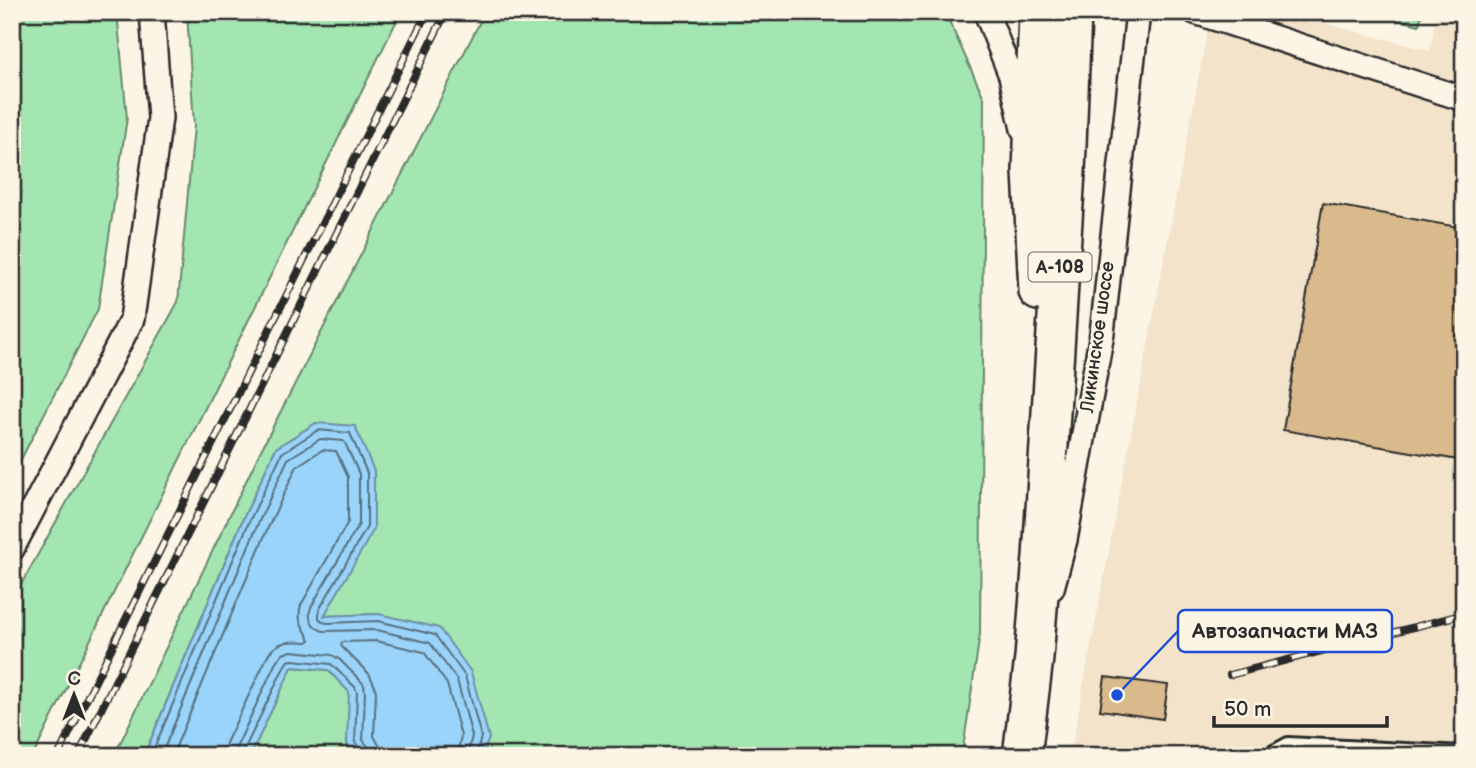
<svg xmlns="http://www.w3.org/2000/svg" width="1476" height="768" font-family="'Balsamiq Sans',sans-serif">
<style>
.built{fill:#f2e3ca}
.green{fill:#a3e6b1;stroke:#67886e;stroke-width:2}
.water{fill:#9ad4fa;stroke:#6e90a7;stroke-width:2}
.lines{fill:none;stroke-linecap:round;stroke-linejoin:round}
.shore{stroke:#576f7e;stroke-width:2}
.building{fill:#d9ba8c;stroke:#2b2b2b;stroke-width:2}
.service-casing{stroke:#2b2b2b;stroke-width:16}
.minor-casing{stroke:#2b2b2b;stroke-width:28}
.trunk-casing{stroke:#2b2b2b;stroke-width:42}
.service{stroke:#fcf5e5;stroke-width:10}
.minor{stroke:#fcf5e5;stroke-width:23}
.trunk{stroke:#fcf5e5;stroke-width:37}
.rail-casing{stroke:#2b2b2b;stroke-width:8}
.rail{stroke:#fcf5e5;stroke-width:5;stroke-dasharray:16;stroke-linecap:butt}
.labels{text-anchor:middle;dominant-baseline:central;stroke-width:6;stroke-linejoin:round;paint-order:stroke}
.shield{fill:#fcf5e5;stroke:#6a6863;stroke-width:2}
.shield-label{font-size:18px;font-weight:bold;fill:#2b2b2b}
.street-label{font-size:19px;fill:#2b2b2b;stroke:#fcf5e5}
.leader{fill:none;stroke:#1d4ed8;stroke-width:2.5}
.callout-dot{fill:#1d4ed8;stroke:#fcf5e5;stroke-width:2.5}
.callout{fill:#fcf5e5;stroke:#1d4ed8;stroke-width:2.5}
.callout-label{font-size:21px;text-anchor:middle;font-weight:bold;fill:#2b2b2b}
</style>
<rect width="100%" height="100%" fill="#fcf5e5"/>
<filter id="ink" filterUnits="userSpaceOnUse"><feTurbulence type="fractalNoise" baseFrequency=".0143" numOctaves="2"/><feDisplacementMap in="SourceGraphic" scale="14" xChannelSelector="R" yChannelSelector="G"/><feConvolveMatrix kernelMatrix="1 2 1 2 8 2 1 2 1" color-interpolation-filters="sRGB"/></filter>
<g filter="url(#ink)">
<polygon class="built" points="1211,12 1281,12 1430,51 1437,12 1464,12 1464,756 1070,756"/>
<g class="green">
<polygon points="12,12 117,12 127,118 98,309 12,477"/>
<polygon points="187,12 401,12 33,756 12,756 12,601 178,302 194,126"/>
<polygon points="485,12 945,12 984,98 980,634 962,756 482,756 489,738 379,614 324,616 339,588 374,471 316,423 276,448 243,519 144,756 114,756 260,452"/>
<polygon points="1369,12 1422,12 1419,25"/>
<polygon points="292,667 328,670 350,692 347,745 356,756 250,756"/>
</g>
<polygon class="water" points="316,423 355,426 374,471 374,529 324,616 379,614 439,628 471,672 489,738 482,756 356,756 347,745 349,692 328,670 292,667 250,756 144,756 243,519 276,448"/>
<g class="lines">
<g class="shore">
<polyline points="151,756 249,522 282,453 318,430 350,433 367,473 367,527 319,610 319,618 323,622 327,623 378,621 435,635 465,676 481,737 476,756"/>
<path d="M161,756l96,-230 31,-67 32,-20 23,2 2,2 14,31v50l-48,83c-4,11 1,20 12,24l54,-1 53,13 27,37 15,56 -5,20"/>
<path d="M172,756l95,-226 30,-64 25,-16 14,1 12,26v45l-47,83c-5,18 3,21 9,35l-3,2c-16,-1 -27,-2 -38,11l-43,90 -2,13"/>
<polyline points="235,756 237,746 277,660 283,654 291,651 332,655 339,659 360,680 364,685 365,692 363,740 369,748 369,756"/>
<polyline points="244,756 244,750 285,665 288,661 293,660 331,664 355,687 357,692 355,742 360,750 361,756"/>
<polyline points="380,756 379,745 374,736 376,692 374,684 369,674 342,647 341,644 343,642 376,641 424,652 447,684 461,736 457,756"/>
</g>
</g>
<g class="building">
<polygon points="1323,203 1464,228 1464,461 1283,430"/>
<polygon points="1105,677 1168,685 1163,719 1100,710"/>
</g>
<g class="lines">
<defs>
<polyline id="service" points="1264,756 1288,743 1464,752"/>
<g id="minor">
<polyline points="986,12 1011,76 1023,129"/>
<polyline points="1195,12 1464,99"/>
<polyline points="12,549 132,319 160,118 152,12"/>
<polyline points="1052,588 1065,540 1102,333 1138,12"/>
</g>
<g id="trunk">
<polyline points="1038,291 1032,171 1038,12"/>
<polyline points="1022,756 1034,658 1042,557 1066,172 1072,12"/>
</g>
</defs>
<use href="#service" class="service-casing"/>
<use href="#minor" class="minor-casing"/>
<use href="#trunk" class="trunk-casing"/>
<use href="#service" class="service"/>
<use href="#minor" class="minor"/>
<use href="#trunk" class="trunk"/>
<defs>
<g id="rail">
<polyline points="1230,675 1464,614"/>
<polyline points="58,756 427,12"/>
<polyline points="78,756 446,12"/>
</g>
</defs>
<use href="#rail" class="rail-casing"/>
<use href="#rail" class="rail"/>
</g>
</g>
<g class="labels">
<rect class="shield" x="1028.5" y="252.5" width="63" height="29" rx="5"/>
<g class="shield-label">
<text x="1060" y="267">А-108</text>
</g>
<g class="street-label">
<text transform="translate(1098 337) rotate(-82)">Ликинское шоссе</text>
</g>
</g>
<path class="leader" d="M1117 695L1178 631"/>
<circle class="callout-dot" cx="1117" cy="695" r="7"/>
<rect class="callout" x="1178" y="610" width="214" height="42" rx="7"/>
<g class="callout-label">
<text x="1285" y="638">Автозапчасти МАЗ</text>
</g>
<rect width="1476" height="768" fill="none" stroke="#fcf5e5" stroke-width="42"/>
<rect x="21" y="21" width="1434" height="726" fill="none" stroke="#2b2b2b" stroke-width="2.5" filter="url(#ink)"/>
<g transform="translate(74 695)" stroke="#fcf5e5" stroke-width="5" paint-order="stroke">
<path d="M0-5L12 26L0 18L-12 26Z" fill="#2b2b2b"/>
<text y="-10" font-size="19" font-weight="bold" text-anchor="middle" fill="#2b2b2b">С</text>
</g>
<path d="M1214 716v10h173v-10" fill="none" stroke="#2b2b2b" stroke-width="3.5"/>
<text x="1224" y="716" font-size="21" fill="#2b2b2b" stroke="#fcf5e5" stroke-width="5" paint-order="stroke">50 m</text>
</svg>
